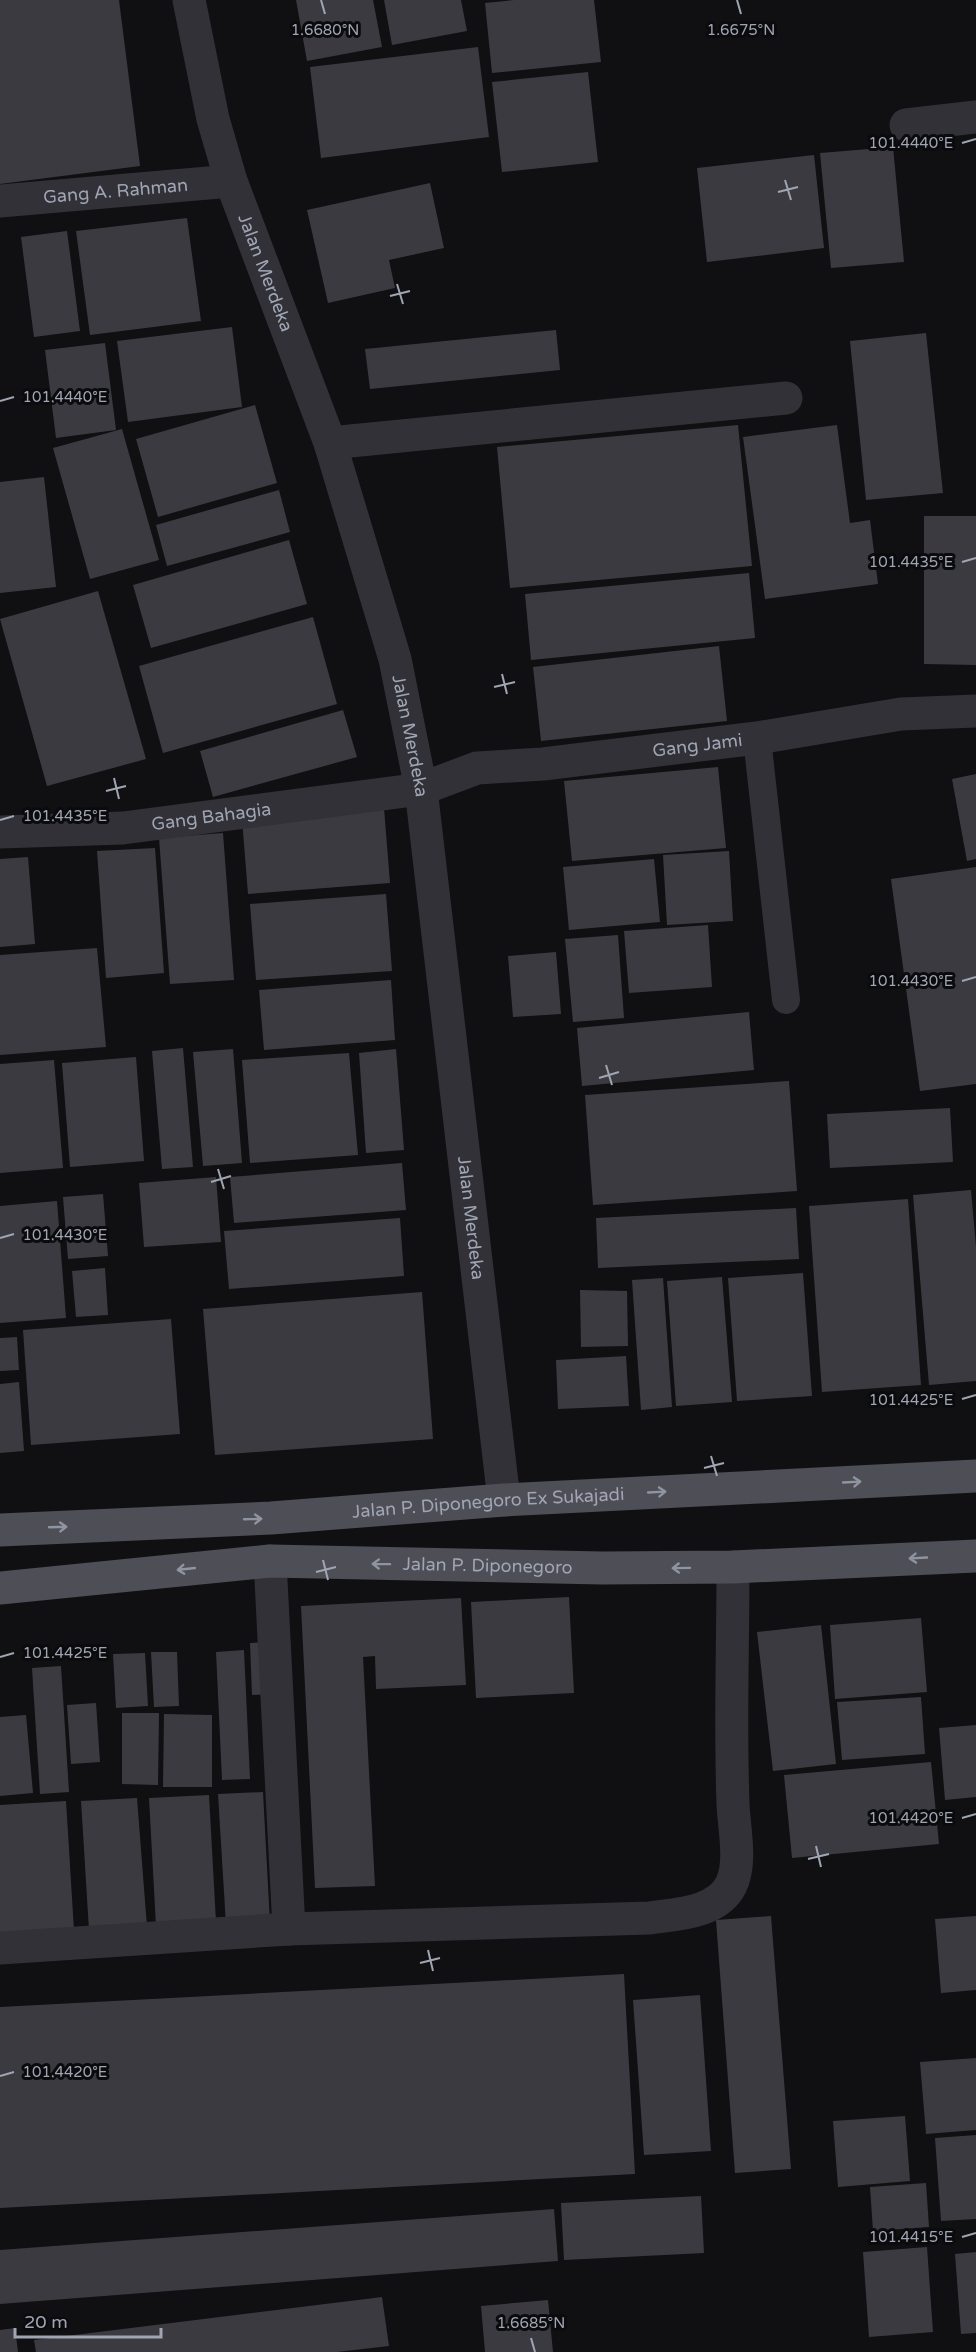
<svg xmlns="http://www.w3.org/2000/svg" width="976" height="2352" font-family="'Varela Round',sans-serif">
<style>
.building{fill:#3a3a40}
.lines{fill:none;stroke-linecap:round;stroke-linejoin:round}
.service{stroke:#313137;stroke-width:28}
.minor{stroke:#313137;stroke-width:33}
.tertiary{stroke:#313137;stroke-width:33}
.primary{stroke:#4d4e56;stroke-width:33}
.oneway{stroke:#8f94a1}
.ticks{fill:none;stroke:#a0a5b4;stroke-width:2}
.labels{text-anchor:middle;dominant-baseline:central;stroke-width:6;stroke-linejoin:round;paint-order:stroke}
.street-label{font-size:18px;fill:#a0a5b4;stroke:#0b0b0d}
.ticks-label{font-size:15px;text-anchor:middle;fill:#a0a5b4;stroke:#0b0b0d;stroke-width:6;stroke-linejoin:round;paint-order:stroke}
</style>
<rect width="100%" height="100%" fill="#101012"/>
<g class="building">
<polygon points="0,0 119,0 140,166 0,184"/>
<polygon points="296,0 373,0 382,47 307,61"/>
<polygon points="384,0 461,0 467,31 392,45"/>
<polygon points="514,0 594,0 601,62 492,73 485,3"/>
<polygon points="478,47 489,137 321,158 310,67"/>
<polygon points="588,72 598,162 502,172 492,82"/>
<polygon points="893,147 904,262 831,268 820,153"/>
<polygon points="814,155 824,248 707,262 697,168"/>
<polygon points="430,183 444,248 389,260 395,288 328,303 307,210"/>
<polygon points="187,218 201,321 90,335 76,231"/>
<polygon points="67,231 80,331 34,337 21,237"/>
<polygon points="232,327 242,407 128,422 117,341"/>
<polygon points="556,330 560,370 370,389 365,349"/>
<polygon points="926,333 943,493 866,500 850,341"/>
<polygon points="105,343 116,430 56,438 45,350"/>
<polygon points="255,405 277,483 158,517 136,439"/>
<polygon points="738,425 752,566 510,588 497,447"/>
<polygon points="837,425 850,523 870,520 878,584 765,599 743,437"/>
<polygon points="122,429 159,560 90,579 53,448"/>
<polygon points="44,477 56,587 0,593 0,482"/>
<polygon points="279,490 290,532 167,566 156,525"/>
<polygon points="924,516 976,516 976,665 924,664"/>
<polygon points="289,540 307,604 151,648 133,585"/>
<polygon points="749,573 755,638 531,660 525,594"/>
<polygon points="98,591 146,759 47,786 0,619"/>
<polygon points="313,617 337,704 163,753 139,666"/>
<polygon points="719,646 727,721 541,741 533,667"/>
<polygon points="343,710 357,757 213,797 200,751"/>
<polygon points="718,767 726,848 572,861 564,781"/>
<polygon points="976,774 976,859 967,861 952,779"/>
<polygon points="384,808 390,883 248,894 242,819"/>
<polygon points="223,833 234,980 170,984 159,838"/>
<polygon points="155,848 164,973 106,978 97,851"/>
<polygon points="729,851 733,921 667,925 663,855"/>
<polygon points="28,857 35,944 0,947 0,859"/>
<polygon points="654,859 660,922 569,930 563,867"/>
<polygon points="976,867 976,1084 920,1091 891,879"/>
<polygon points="386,894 392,971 256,980 250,904"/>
<polygon points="708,925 712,987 629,993 624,931"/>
<polygon points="618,935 624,1018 573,1022 565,939"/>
<polygon points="97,948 106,1047 0,1055 0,955"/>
<polygon points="556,952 561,1014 513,1017 508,956"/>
<polygon points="391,980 395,1040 264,1050 259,990"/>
<polygon points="749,1012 754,1070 582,1086 577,1028"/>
<polygon points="183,1048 193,1167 162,1169 152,1051"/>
<polygon points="233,1049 242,1163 203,1166 193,1052"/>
<polygon points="396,1049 404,1150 366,1153 359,1053"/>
<polygon points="349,1053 358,1155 250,1163 242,1060"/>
<polygon points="136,1057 144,1161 70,1167 62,1063"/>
<polygon points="54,1060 63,1168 0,1173 0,1064"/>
<polygon points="789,1081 797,1191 593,1205 585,1095"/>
<polygon points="950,1108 953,1162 830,1168 827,1114"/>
<polygon points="402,1163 406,1210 234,1223 230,1177"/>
<polygon points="216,1177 221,1242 144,1247 139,1183"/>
<polygon points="971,1190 976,1247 976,1381 929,1385 913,1195"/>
<polygon points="103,1194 108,1256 68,1259 63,1197"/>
<polygon points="908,1199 921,1385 822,1392 809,1206"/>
<polygon points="57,1201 66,1318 0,1323 0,1206"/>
<polygon points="796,1208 799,1259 598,1268 596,1218"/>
<polygon points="400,1218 404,1276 229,1289 224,1231"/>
<polygon points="105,1268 108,1315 76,1317 72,1271"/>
<polygon points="803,1273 812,1396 737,1401 728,1278"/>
<polygon points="722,1277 732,1402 676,1406 667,1281"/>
<polygon points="663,1278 672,1407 641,1410 632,1280"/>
<polygon points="580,1290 627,1291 628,1346 581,1347"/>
<polygon points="422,1292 433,1439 215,1455 203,1309"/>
<polygon points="171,1319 180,1434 31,1445 23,1330"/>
<polygon points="17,1337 19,1370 0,1371 0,1338"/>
<polygon points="626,1356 629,1406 558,1409 556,1360"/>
<polygon points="19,1382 24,1451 0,1453 0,1384"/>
<polygon points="569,1597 574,1693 476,1698 471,1602"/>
<polygon points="461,1598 466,1685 376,1689 375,1656 363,1657 375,1886 315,1888 301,1606"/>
<polygon points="921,1618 927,1692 835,1699 830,1625"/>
<polygon points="821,1625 836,1764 773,1771 757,1632"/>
<polygon points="272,1642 274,1694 252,1695 250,1643"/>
<polygon points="244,1650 250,1779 222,1780 216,1652"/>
<polygon points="151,1652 177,1652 179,1706 154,1707"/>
<polygon points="145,1653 148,1706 116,1708 113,1654"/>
<polygon points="61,1666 69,1792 40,1794 32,1668"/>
<polygon points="921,1697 925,1754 842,1760 837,1702"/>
<polygon points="96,1703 100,1762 71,1764 67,1705"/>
<polygon points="122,1713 159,1713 158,1785 122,1784"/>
<polygon points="164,1714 212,1715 212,1787 163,1787"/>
<polygon points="26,1715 33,1793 0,1796 0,1717"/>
<polygon points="976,1725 976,1797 945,1800 939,1728"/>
<polygon points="931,1762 939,1844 792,1858 784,1775"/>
<polygon points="263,1792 270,1923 226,1925 218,1794"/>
<polygon points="209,1795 216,1922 156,1926 149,1798"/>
<polygon points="137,1798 147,1927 89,1930 81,1801"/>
<polygon points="66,1801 74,1930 0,1935 0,1805"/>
<polygon points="771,1916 791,2169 735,2173 716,1920"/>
<polygon points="976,1916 976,1990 941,1993 935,1919"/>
<polygon points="624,1974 635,2174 0,2208 0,2007"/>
<polygon points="700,1995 711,2151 644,2155 633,2000"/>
<polygon points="976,2058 976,2130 926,2134 920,2062"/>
<polygon points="905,2116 910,2181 838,2187 833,2121"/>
<polygon points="976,2135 976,2219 941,2221 935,2138"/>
<polygon points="926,2183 929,2227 873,2231 870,2187"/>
<polygon points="701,2196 704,2253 564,2260 561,2203"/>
<polygon points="554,2209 558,2261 0,2304 0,2250"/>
<polygon points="927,2247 933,2332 869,2337 863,2252"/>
<polygon points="976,2252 976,2333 961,2334 955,2254"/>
<polygon points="382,2297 389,2346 337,2352 36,2352 34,2340"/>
<polygon points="548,2300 553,2352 485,2352 481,2306"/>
<polygon points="15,2328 18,2352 0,2352 0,2330"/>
</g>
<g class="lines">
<polyline class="service" points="757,738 786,1000"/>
<g class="minor">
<polyline points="906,125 976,117"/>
<path id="s1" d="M0,201l231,-20"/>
<polyline points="330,443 786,398"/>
<path id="s2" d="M0,832l123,-4 298,-39 56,-21 66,-4 214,-26 144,-24 75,-3"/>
<polyline points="270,1561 289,1929"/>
<path d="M0,1948l289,-19 361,-11c27,-4 67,-5 81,-33 11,-22 3,-57 2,-81 -3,-79 0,-158 0,-237"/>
</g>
<path class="tertiary" id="s3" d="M189,0l24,119 18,62 99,262 65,216 26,130 83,711"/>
<g class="primary">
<path id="s4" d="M0,1530l271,-12 233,-18 472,-24"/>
<path id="s5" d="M0,1588l270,-27 332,7 131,-1 243,-11"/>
</g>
</g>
<defs><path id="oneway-shaft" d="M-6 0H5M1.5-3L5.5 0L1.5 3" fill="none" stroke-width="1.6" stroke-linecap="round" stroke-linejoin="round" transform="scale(1.5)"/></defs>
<g class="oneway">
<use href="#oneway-shaft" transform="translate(852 1482) rotate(-3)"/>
<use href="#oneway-shaft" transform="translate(657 1492) rotate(-3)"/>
<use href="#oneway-shaft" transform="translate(253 1519) rotate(-2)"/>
<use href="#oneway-shaft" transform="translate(58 1527) rotate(-2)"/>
<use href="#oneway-shaft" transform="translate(918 1558) rotate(177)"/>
<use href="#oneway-shaft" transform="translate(381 1564) rotate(-179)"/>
<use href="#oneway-shaft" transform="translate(681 1568) rotate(179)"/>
<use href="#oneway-shaft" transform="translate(186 1569) rotate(174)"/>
</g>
<path class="ticks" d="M321,0l4,14M737,0l4,14M962,143l14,-4M785,180l6,20M778,192l20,-5M397,284l6,20M390,296l20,-5M0,401l14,-4M962,562l14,-4M502,674l5,20M494,687l21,-5M114,778l5,21M106,791l20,-5M0,820l14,-4M962,981l14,-4M606,1065l6,20M599,1078l20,-6M218,1169l6,20M211,1182l20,-6M0,1238l14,-4M962,1399l14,-4M711,1456l6,20M704,1468l20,-5M323,1560l5,20M316,1572l20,-5M0,1657l14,-4M962,1818l14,-4M816,1846l5,21M808,1859l21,-5M428,1950l5,21M420,1963l20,-5M0,2076l14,-4M962,2237l14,-4M531,2338l4,14"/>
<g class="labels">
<g class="street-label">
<text stroke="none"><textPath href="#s1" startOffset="116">Gang A. Rahman</textPath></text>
<text stroke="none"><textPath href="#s3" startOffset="284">Jalan Merdeka</textPath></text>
<text stroke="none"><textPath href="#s3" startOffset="770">Jalan Merdeka</textPath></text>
<text stroke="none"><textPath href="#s2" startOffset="705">Gang Jami</textPath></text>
<text stroke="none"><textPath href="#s2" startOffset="212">Gang Bahagia</textPath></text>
<text stroke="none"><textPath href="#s3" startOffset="1256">Jalan Merdeka</textPath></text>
<text stroke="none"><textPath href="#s4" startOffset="489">Jalan P. Diponegoro Ex Sukajadi</textPath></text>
<text stroke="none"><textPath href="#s5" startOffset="489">Jalan P. Diponegoro</textPath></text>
</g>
</g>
<g class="ticks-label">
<text x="325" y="35">1.6680°N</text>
<text x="741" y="35">1.6675°N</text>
<text x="911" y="148">101.4440°E</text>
<text x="65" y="402">101.4440°E</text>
<text x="911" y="567">101.4435°E</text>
<text x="65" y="821">101.4435°E</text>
<text x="911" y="986">101.4430°E</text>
<text x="65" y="1240">101.4430°E</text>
<text x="911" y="1405">101.4425°E</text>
<text x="65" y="1658">101.4425°E</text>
<text x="911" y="1823">101.4420°E</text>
<text x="65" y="2077">101.4420°E</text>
<text x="911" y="2242">101.4415°E</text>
<text x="531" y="2328">1.6685°N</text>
</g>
<path d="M15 2328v9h146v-9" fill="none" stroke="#a0a5b4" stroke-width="3"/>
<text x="24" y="2328" font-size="18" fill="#a0a5b4" stroke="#0b0b0d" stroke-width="4.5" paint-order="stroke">20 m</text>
</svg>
